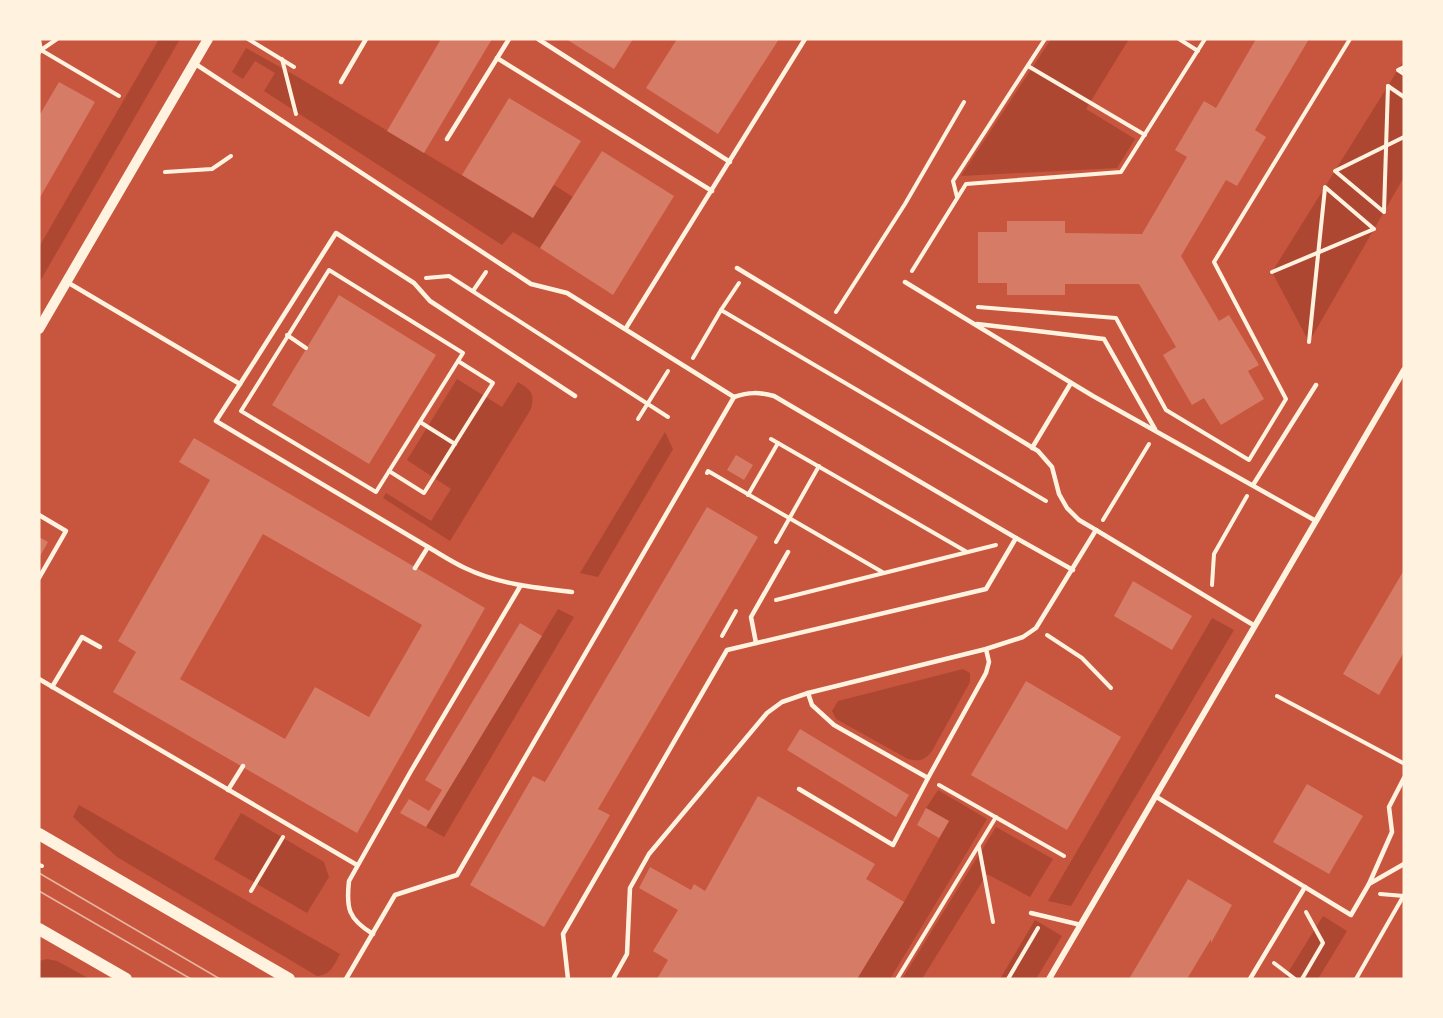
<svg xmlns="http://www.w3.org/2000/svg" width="1443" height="1018" font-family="Roboto,sans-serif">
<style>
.green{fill:#ae4732}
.building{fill:#d67c66;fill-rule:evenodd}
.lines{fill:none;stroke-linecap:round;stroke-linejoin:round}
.path{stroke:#fff3e0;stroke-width:4}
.service{stroke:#fff3e0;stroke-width:4.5}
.minor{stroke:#fff3e0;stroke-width:6}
.tertiary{stroke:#fff3e0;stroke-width:10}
.secondary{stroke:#fff3e0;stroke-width:12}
.tram{stroke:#e9b49f;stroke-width:1.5}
</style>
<rect width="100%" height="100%" fill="#c8553d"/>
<g class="green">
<polygon points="159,39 180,39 39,283 39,247"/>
<polygon points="1051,39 1129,39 1086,109 1135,139 1117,168 961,176"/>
<polygon points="246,48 296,76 533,218 554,185 573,197 540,248 513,232 502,245 264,91 275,73 255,61 243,79 232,72"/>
<polygon points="1404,60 1404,177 1309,342 1272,272"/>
<path d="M457,379l45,28 16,-25c13,8 17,11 13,27l-81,132 -67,-43 3,-5 45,28 20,-32 -44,-29z"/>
<polygon points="665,432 673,449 598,577 580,573"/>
<polygon points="558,609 574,617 444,837 426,827"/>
<polygon points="1212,618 1234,630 1071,906 1048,901"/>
<path d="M963,669l7,4v9l-38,69c-7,9 -12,11 -24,8l-72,-40 -4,-8 6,-10z"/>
<polygon points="938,790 987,819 890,979 857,979 904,902 949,821 926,808"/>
<path d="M79,805l261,149c-6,11 -9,21 -23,22l-200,-119 -44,-40z"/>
<polygon points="241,813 324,862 329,877 307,913 214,859"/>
<polygon points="996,827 1053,859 1030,897 987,874 922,979 902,979"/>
<polygon points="1323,916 1347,931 1318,979 1284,979"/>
<polygon points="1035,920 1062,936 1036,979 1000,979"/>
<polygon points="47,959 57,961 90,979 42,979 39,978 39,961"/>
</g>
<g class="building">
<polygon points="441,39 492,39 424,153 387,131"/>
<polygon points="566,39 633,39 614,69"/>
<polygon points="677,39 779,39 718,134 646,88"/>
<polygon points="1256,39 1309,39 1255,130 1266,137 1237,186 1226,180 1181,256 1219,321 1229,315 1259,365 1248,371 1264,399 1221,425 1204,398 1192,405 1163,355 1176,347 1139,284 1065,284 1065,295 1007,295 1007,283 978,283 978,232 1007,232 1007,221 1065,221 1065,233 1142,234 1187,157 1175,150 1204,101 1216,108"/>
<polygon points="59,82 95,102 39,199 39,116"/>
<polygon points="509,98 581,141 533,218 462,175"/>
<polygon points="602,151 674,196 613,295 540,248"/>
<polygon points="339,295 436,355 369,464 272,405"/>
<path d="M194,438l291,170 -128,225 -244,-141 23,-40 -18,-11 92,-161 -31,-18zM263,534l159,91 -53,92 -54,-30 -30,52 -105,-60z"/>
<polygon points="736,455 753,465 744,480 727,470"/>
<polygon points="707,507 758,537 598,809 610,815 544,927 470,885 533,776 545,782"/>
<polygon points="39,537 48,542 39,558"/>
<polygon points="1404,570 1404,652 1379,695 1343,674"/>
<polygon points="1133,581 1192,616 1172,650 1114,616"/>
<polygon points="520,623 542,636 426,827 400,813 409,799 429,811 442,790 425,780"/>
<polygon points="1026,681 1121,737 1067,830 971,775"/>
<polygon points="800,729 909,795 896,817 787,750"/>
<polygon points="1307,784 1363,816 1329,874 1273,842"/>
<polygon points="758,796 875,864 866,879 904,902 857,979 657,979 668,960 653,951 678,910 639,888 650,867 691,890 694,884 705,891"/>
<polygon points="926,808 949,821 939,838 917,825"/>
<polygon points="1188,879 1232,905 1211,943 1211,939 1187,979 1129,979"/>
</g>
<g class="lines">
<g class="path">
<polyline points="57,39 41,50 119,96"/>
<polyline points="248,39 294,67"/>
<polyline points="1179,39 1198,51"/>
<polyline points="39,53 41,50 39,39"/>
<polyline points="282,59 296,114"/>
<polyline points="1028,66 1145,135"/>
<polyline points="1404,67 1398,70 1404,74"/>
<polyline points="1388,86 1404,97"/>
<polyline points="165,172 212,169 231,156"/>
<polyline points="957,197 953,181 1045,39"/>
<polyline points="1384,211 1388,86"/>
<polyline points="1384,212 1335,171 1404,137"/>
<polygon points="329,270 463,353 376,492 241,411"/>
<polyline points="912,271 966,184 1121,172 1205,39"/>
<polyline points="1272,272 1374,229 1325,187"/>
<polyline points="426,278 449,276 668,417"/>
<polyline points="473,291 486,272"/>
<polyline points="978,307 1116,318 1166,410 1249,460 1286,399 1214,262 1350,39"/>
<polyline points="721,310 739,283"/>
<polyline points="836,312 905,204 964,102"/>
<polyline points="287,335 306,348"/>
<polyline points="1309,342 1325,188"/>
<polyline points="693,358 721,310 1046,501"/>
<polyline points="638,419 668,371"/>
<polyline points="420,422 455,444"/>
<polyline points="771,439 967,552"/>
<polyline points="389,471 424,493 493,383 458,361"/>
<polyline points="707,473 708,471 884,573"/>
<polyline points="748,495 778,443"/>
<polyline points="1103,520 1149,444"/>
<polyline points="776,542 819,466"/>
<polyline points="1212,585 1214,554 1247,496"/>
<polyline points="776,600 996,545"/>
<polyline points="1047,635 1082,658 1111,688"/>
<polyline points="722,636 736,611"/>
<polyline points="1277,696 1403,763"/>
<polyline points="939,785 1064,856"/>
<polyline points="979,847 993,922"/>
<polyline points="39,865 42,866"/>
<polyline points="251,891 283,837"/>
<polyline points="1380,894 1404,896"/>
<polyline points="1274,963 1295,979"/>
<polyline points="897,979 996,817"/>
<polyline points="1008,979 1038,928"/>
<polyline points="1302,979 1323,943 1306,912"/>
<polyline points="1356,979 1404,895"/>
</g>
<g class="service">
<polyline points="538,39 730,162"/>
<polyline points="497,58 712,191"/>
<polyline points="194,63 531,284 567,293 734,397"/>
<polyline points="341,82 366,39"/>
<polyline points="447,139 509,39"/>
<polyline points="737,268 1038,451 1052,467 1059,494 1067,508 1079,520 1096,530"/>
<polyline points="67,282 240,384 336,233 414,283 430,301 575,396"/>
<polyline points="905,282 1093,396 1316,521"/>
<polyline points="977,324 1104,339 1155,429"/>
<polyline points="626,328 805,39"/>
<polyline points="240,384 216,421 428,547"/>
<polyline points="1032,448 1071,383"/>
<polyline points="1253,485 1316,385"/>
<polyline points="39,515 66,531 39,578"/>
<polyline points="1016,538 1073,570"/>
<path d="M415,568l13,-21c12,7 24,15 37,21 33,16 71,20 107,24"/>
<polyline points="756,643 751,617 788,552"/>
<polyline points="39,679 357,865"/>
<polyline points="52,687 82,637 100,647"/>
<polyline points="808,693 812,705 834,725 928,778 986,673 989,662 986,649"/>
<polyline points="799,789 893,845 928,778"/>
<polyline points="228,790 243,766"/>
<polyline points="1155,796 1351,915 1369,884 1392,832 1389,807 1404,778"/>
<polyline points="1369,884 1404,864"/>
<polyline points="1031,913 1081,925"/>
<path d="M373,934c-25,-15 -27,-26 -24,-53l62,-110 110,-186"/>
<path d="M346,979l49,-84 62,-20 277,-478c15,-5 25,-5 40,-1l242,142 -30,51 -259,61 -164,284 5,45"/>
<polyline points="613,979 627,954 630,888 649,854 767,713 782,702 808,693 986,649 1023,637 1036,628 1096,530 1255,626"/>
<polyline points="1250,979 1305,887"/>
</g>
<polyline class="minor" points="1049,979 1404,370"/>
<polyline class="tertiary" points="39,329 208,39"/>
<g class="secondary">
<polyline points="39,834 289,979"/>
<polyline points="39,929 126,979"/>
</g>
<g class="tram">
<polyline points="39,873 220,979"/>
<polyline points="39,891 191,979"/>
</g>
</g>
<rect width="1443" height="1018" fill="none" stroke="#fff3e0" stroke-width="81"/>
</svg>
